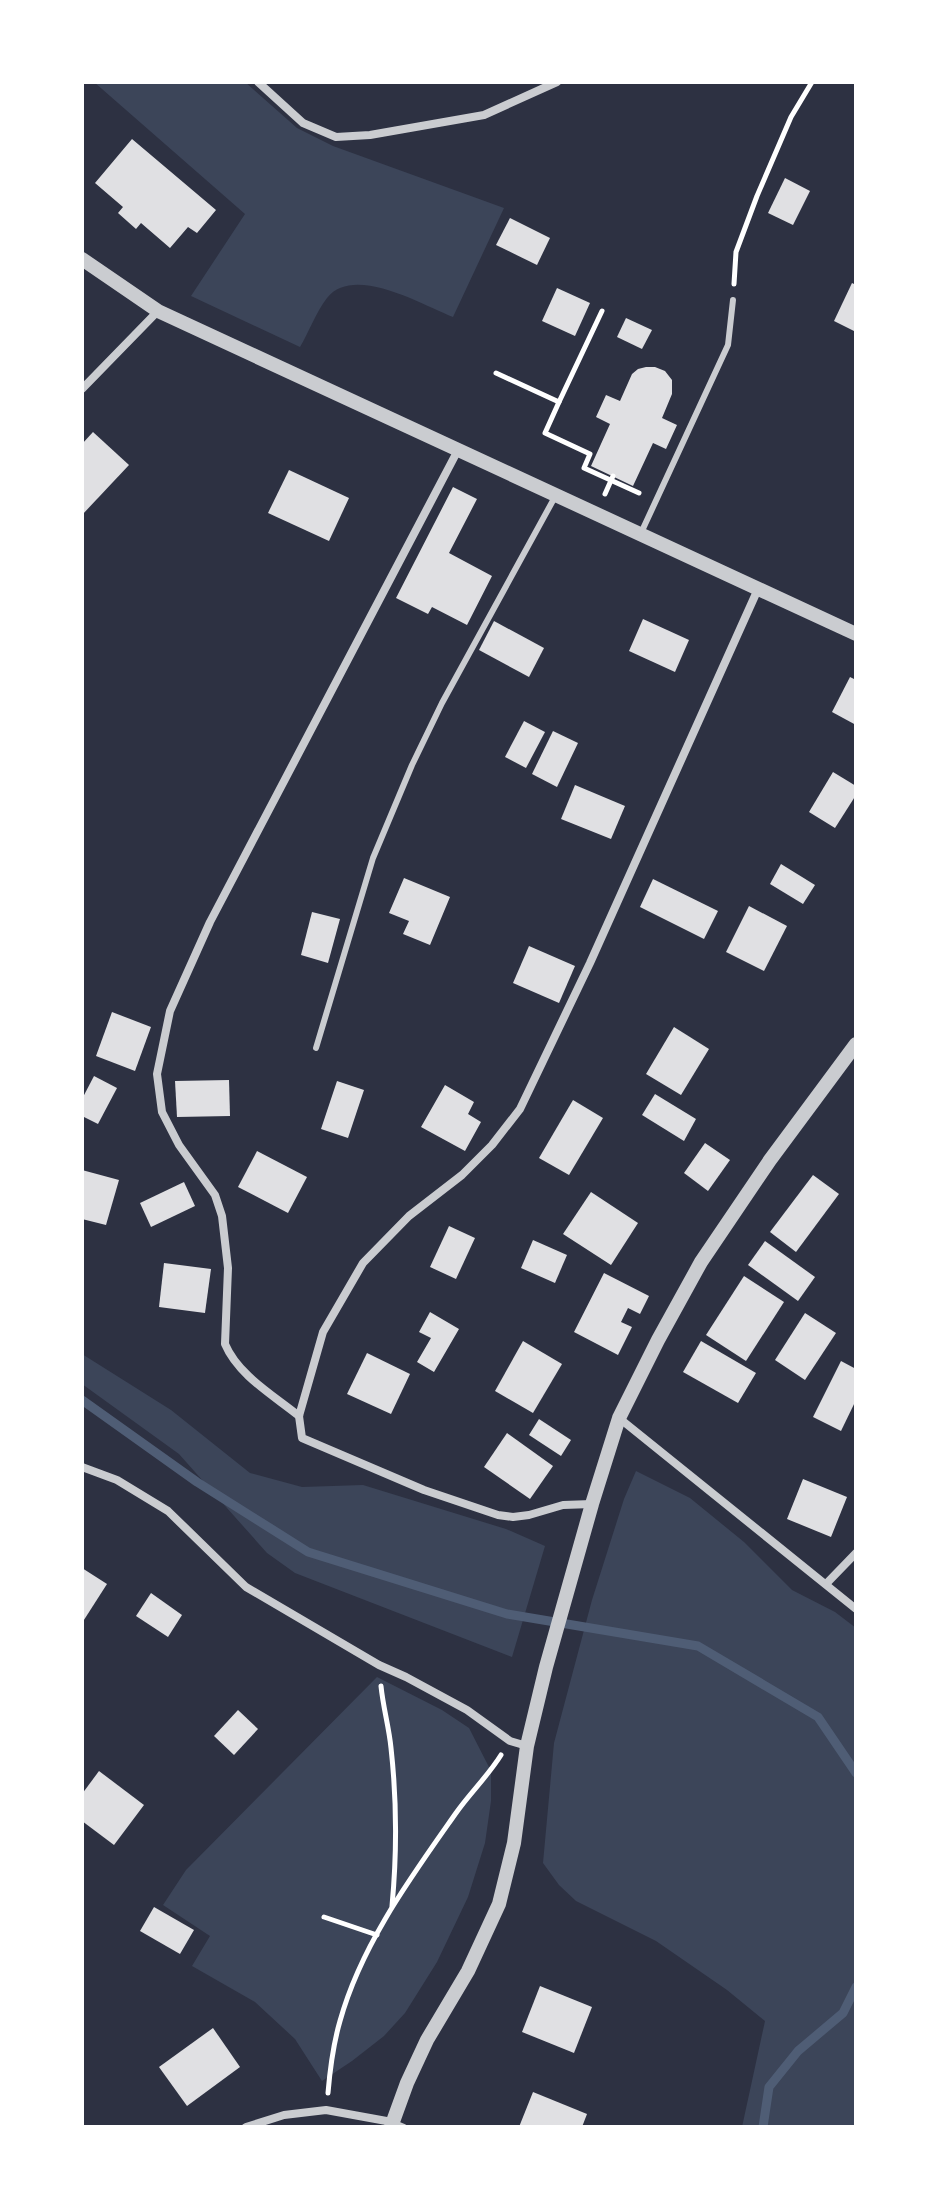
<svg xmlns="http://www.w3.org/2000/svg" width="938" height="2209" font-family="'Exo 2',sans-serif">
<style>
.green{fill:#3c4559}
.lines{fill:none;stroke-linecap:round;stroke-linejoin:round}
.stream{stroke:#4f5d75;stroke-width:9}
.building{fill:#e0e0e3}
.path{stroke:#fff;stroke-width:5}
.service{stroke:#caccd0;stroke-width:6}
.minor{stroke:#caccd0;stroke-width:8}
.tertiary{stroke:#caccd0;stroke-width:14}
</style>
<rect width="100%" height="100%" fill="#2d3142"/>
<g class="green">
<path d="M94,82h151l52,46 36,18 171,62 -51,109c-31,-12 -99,-53 -126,-19 -11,14 -18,34 -27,49l-109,-51 54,-82z"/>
<polygon points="82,1354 171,1410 250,1473 302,1487 363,1485 506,1529 545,1546 512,1657 295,1573 267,1553 179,1454 82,1384"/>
<polygon points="636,1471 690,1498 744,1542 792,1590 835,1612 856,1628 856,2127 742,2127 765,2021 727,1990 656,1941 576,1901 559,1885 543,1863 554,1743 592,1600 624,1499"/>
<polygon points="377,1677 442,1710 469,1728 491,1771 491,1801 485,1843 468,1897 437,1962 405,2013 384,2036 352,2061 322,2081 295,2039 255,2002 192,1966 210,1936 163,1905 186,1870"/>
</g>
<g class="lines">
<g class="stream">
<polyline points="82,1400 197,1482 308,1552 507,1614 698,1646 818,1717 856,1773"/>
<polyline points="763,2127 769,2087 798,2051 843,2013 856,1987"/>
</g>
</g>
<g class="building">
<polygon points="132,139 216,210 197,233 188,227 170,248 141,223 136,229 118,213 123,207 95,183"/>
<polygon points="785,178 810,191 793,225 768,213"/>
<polygon points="510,218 550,238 537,265 496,245"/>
<polygon points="852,283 856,285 856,332 834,321"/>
<polygon points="557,288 590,303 575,336 542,321"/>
<polygon points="626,318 652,330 642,349 617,337"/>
<polygon points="646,367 655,367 665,371 672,380 672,394 662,418 677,425 666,449 653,443 633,486 591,466 610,424 596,417 606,395 620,401 632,374 638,369"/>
<polygon points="93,432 129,465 82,515 82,444"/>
<polygon points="289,470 349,498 329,541 268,513"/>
<polygon points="453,487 477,499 449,553 492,576 467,625 432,607 428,614 396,598"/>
<polygon points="643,619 689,640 675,672 629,651"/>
<polygon points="494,621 544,648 529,677 479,650"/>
<polygon points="850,677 856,680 856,725 832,712"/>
<polygon points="524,721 545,732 526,768 505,757"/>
<polygon points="553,731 578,743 557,787 532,774"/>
<polygon points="833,772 856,786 856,795 835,828 809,812"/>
<polygon points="575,785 625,806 611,839 561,819"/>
<polygon points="781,864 815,885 803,904 770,884"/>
<polygon points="404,878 450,897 430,945 403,934 409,921 389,913"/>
<polygon points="653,879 718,911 704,939 640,907"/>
<polygon points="749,906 787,926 764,971 726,952"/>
<polygon points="312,912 340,919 328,963 301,955"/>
<polygon points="529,946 575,966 559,1003 513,983"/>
<polygon points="112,1012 151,1027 135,1071 96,1056"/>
<polygon points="674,1027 709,1049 681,1095 646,1074"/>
<polygon points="94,1076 117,1088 98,1124 82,1116 82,1099"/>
<polygon points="229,1080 230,1116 177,1117 175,1081"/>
<polygon points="337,1081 364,1090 348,1138 321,1129"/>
<polygon points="445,1085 474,1102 468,1114 481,1122 465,1151 421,1127"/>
<polygon points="655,1094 696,1119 684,1141 642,1115"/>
<polygon points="573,1100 603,1118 569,1175 539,1158"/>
<polygon points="705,1143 730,1160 708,1191 684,1173"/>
<polygon points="257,1151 307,1177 288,1213 238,1187"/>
<polygon points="82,1170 119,1180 106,1225 82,1219"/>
<polygon points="813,1175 839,1194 796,1252 770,1232"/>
<polygon points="184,1182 195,1206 151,1227 140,1203"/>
<polygon points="591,1192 638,1223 611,1265 563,1234"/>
<polygon points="449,1226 475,1238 456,1279 430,1267"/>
<polygon points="533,1240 567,1255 555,1283 521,1268"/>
<polygon points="765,1241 815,1277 798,1301 748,1265"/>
<polygon points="164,1263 211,1269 205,1313 159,1307"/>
<polygon points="604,1273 649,1296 640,1314 628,1308 621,1322 632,1327 618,1355 574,1332"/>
<polygon points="744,1276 784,1302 746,1361 706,1335"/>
<polygon points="430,1312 459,1329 434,1372 417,1362 431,1338 419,1332"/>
<polygon points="805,1313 836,1333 805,1380 775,1360"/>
<polygon points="523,1341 562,1364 533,1413 495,1391"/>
<polygon points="701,1341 756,1373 738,1403 683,1372"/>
<polygon points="367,1353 410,1374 391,1414 347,1394"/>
<polygon points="841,1361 856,1369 856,1400 841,1431 813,1417"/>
<polygon points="539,1419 571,1440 561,1456 529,1435"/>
<polygon points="507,1433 553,1466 530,1499 484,1467"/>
<polygon points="803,1479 847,1497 831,1537 787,1519"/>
<polygon points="82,1568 107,1584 82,1623"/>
<polygon points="151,1593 182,1615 168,1637 136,1616"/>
<polygon points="238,1710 258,1729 234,1755 214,1736"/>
<polygon points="99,1771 144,1805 114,1845 82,1821 82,1794"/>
<polygon points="154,1907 194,1930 180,1954 140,1931"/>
<polygon points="540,1986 592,2007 574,2053 522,2032"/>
<polygon points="213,2028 240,2067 187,2106 159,2067"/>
<polygon points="533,2092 587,2114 582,2127 519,2127"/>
</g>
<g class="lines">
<g class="path">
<polyline points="734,284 736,252 757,196 791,117 812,82"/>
<polyline points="496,373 559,402 545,433 590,454 584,468 639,493"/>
<polyline points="559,402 602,311"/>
<polyline points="605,494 613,476"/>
<path d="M381,1686c2,21 8,41 10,62 6,54 6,105 1,158"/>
<polyline points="324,1917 377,1935"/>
<path d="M328,2093c2,-24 5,-48 12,-72 21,-76 71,-144 116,-208 14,-20 32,-37 45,-58"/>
</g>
<g class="service">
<polyline points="641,533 728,345 733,300"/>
<polyline points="316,1048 373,858 412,765 442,703 556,495"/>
<polyline points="392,2122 404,2127"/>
</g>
<g class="minor">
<polyline points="258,82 303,123 336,137 370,135 484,115 557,82"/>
<polyline points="82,389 158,311"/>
<path d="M299,1416c-26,-21 -61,-41 -74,-72l3,-76 -6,-52 -7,-21 -36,-50 -17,-33 -5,-38 13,-63 40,-89 248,-472"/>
<polyline points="619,1418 856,1609"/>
<polyline points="82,1467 117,1480 168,1511 246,1587 379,1665 406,1677 467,1710 510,1741 527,1746"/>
<polyline points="592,1504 563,1505 529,1515 513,1517 498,1515 424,1490 302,1438 299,1416 323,1332 363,1263 409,1216 462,1175 492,1145 520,1109 590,963 758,589"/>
<polyline points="826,1584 856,1553"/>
<polyline points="246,2127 284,2115 326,2110 392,2122"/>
</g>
<g class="tertiary">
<polyline points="82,259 158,311 856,634"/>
<polyline points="391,2127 407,2083 427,2040 468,1971 499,1904 514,1843 527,1746 546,1667 592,1504 619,1418 658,1340 701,1262 770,1160 856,1044"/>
</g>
</g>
<rect width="938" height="2209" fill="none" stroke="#ffffff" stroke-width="168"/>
</svg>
